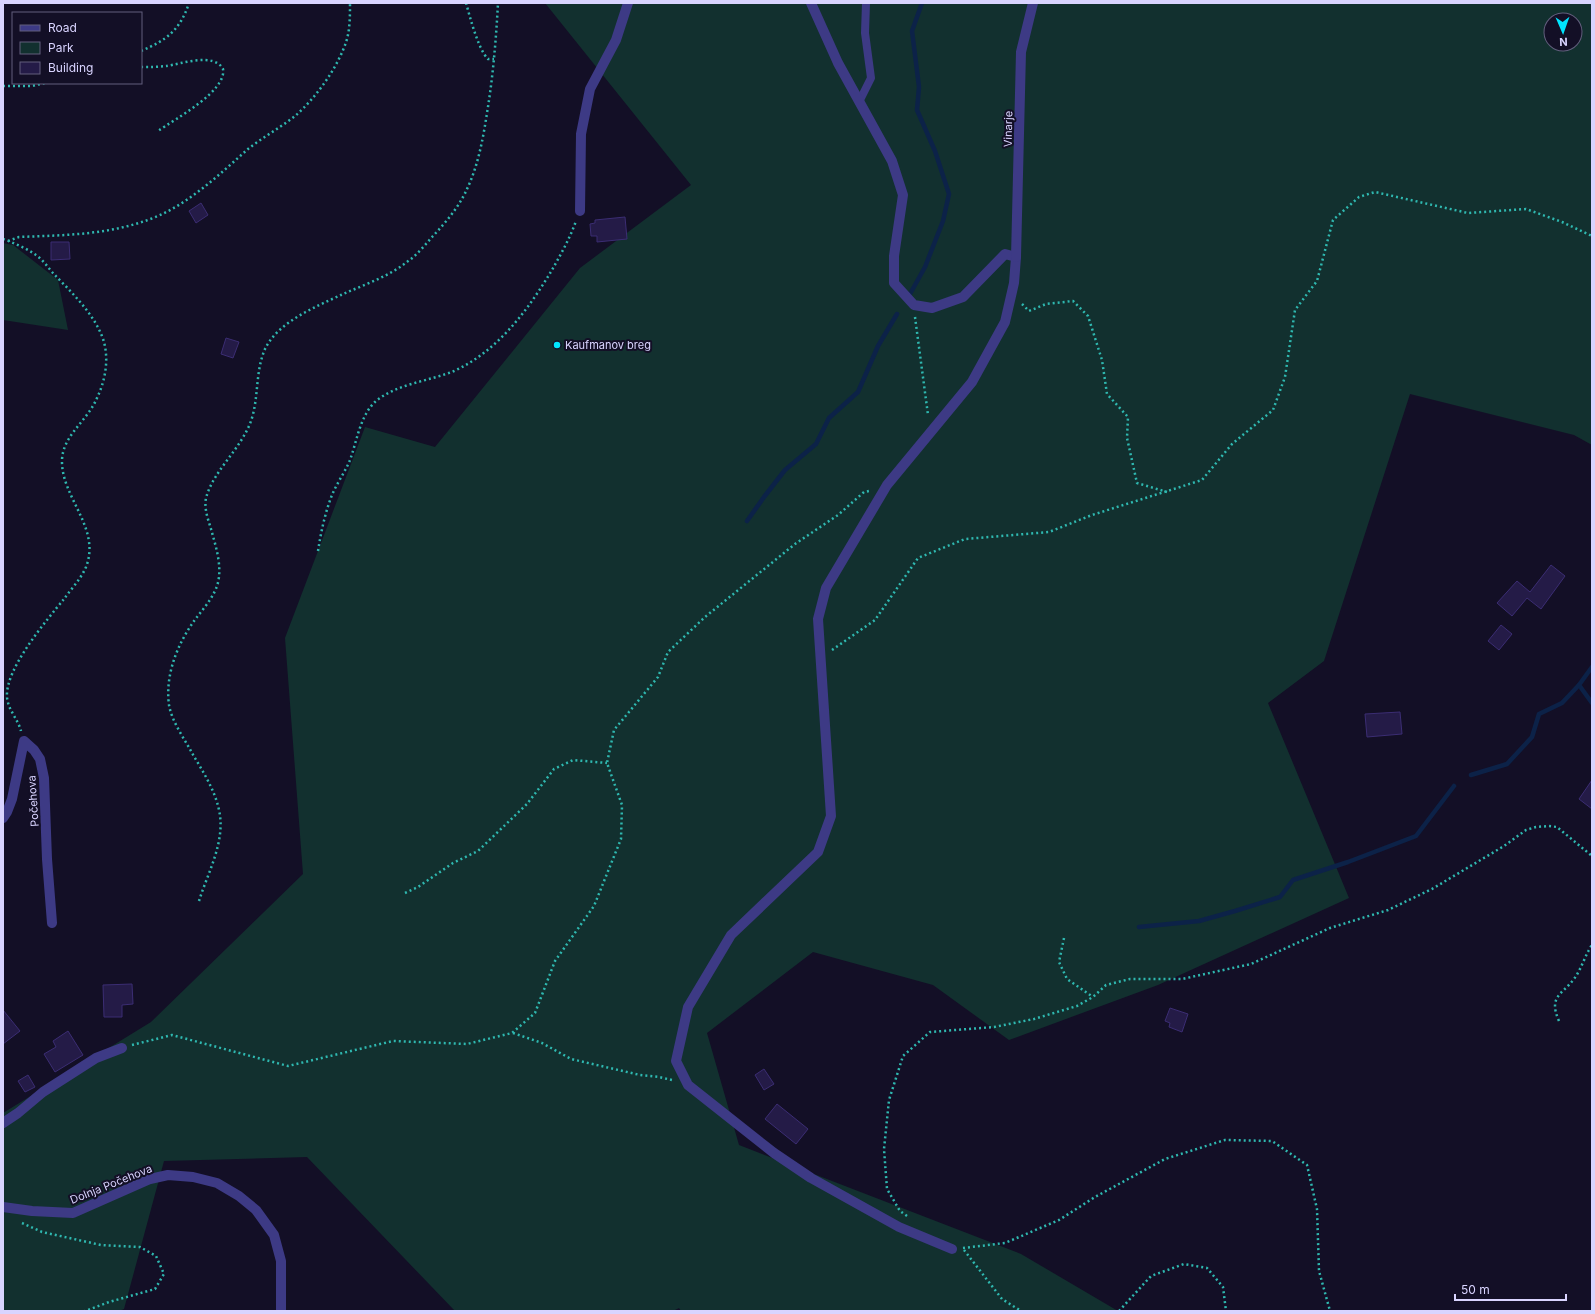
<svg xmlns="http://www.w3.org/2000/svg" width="1595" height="1314" font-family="Inter,sans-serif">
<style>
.green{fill:#12302f;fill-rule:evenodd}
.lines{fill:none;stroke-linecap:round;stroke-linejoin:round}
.stream{stroke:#0c2248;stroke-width:4.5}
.building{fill:#241b47;stroke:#3b2d73}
.path{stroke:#2fb8b0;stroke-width:2.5;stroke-dasharray:2 3;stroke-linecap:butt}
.lane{stroke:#3d3a85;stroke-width:8}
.street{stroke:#3d3a85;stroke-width:10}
.poi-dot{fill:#00e5ff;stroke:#130f26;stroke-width:1.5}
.labels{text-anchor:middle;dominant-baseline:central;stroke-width:4;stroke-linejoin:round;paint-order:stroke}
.street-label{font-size:11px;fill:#d9d4ff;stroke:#130f26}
.poi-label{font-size:11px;fill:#d9d4ff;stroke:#130f26;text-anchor:start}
</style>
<rect width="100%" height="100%" fill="#130f26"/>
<g class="green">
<path d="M545,3h1047v442l-18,-10 -164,-41 -86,267 -56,42 81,195 -191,87 -149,55 -76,-55 -120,-33 -106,81 32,112 282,109 97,57h-437l-2,-3 -6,3h-218l-148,-154 -143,4 -40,148 -5,2h-116v-198l148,-91 152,-148 -18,-236 80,-211 70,20 145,-179 111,-83zM1551,20h24v24h-24z"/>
<polygon points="3,243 13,245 58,280 68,330 3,320"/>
</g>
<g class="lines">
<g class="stream">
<polyline points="910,294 925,267 943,221 949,194 935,151 917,110 919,87 912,31 922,3"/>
<polyline points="747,521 764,497 785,470 816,444 829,418 858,392 878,346 897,314"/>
<polyline points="1579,685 1592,703"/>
<polyline points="1471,775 1507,764 1532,737 1539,714 1562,703 1579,685 1592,667"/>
<polyline points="1139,927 1199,921 1235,911 1280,897 1293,880 1348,862 1416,836 1454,786"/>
</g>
</g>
<g class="building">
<polygon points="201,203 208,215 196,223 189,211"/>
<polygon points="625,217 627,239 597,242 597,236 591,236 590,224 595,223 595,220"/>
<polygon points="51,242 69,242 70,259 51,260"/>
<polygon points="226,338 239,342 233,358 221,354"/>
<polygon points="1551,565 1565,576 1541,609 1527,598 1512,616 1497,603 1517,581 1530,592"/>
<polygon points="1501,625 1512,634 1499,650 1488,641"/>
<polygon points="1400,712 1402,734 1367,737 1365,714"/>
<polygon points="1592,780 1592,809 1579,799"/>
<polygon points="132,984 133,1004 122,1005 122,1017 104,1017 103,985"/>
<polygon points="1170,1008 1188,1014 1182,1032 1169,1027 1170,1023 1165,1021"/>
<polygon points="3,1010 20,1031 3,1044"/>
<polygon points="68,1031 83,1055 55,1072 44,1054 56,1047 53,1041"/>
<polygon points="764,1069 774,1084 764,1090 755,1075"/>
<polygon points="28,1075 35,1087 25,1092 18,1081"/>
<polygon points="777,1104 808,1129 796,1144 765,1119"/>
</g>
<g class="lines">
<g class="path">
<path d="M466,3c4,14 12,46 22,56h6"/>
<path d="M141,51c26,-11 39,-21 48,-48"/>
<path d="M141,67c9,0 17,0 25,-1 15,-2 48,-14 57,3 4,22 -48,50 -65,62"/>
<polyline points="3,86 32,86 45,83"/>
<path d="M3,239c11,4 23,9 33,16 6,4 11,11 16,17 19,20 44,43 52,70 5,19 1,39 -7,56 -10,24 -36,38 -35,65 1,36 39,66 24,104 -5,12 -15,22 -22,32 -18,22 -59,70 -57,98 1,13 11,22 14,34"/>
<path d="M8,241l11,-4c48,-2 94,-2 139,-21 34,-15 63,-43 90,-67 15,-12 32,-21 47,-33 21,-18 44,-50 52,-77 3,-11 3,-24 3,-36"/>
<polyline points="1022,304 1029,311 1046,304 1073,301 1088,316 1102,360 1107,394 1128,417 1127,438 1137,483 1167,492"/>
<polyline points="915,317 928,415"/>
<path d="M318,551c3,-19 7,-38 14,-56 5,-12 13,-23 18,-35 7,-19 10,-44 25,-58 20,-18 55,-21 79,-31 44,-20 74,-61 98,-101 9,-16 18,-32 24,-49"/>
<polyline points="832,650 875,620 918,558 965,539 1049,532 1092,515 1202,480 1232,444 1273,410 1285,377 1295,310 1317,281 1333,220 1359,197 1375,192 1468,213 1526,209 1562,222 1592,236"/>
<polyline points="405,893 418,887 453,863 478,851 527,804 554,769 573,760 607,763"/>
<path d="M199,901c9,-29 27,-60 20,-91 -4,-20 -17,-40 -27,-57 -8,-15 -20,-31 -23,-48 -4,-30 8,-60 25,-84 8,-11 18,-21 23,-35 6,-18 -1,-39 -6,-57 -3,-10 -7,-20 -5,-31 7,-27 35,-49 45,-77 8,-23 4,-49 14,-72 13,-27 50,-42 76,-54 22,-10 47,-18 66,-33 10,-7 18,-17 26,-26 13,-14 26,-29 34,-47 11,-23 16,-50 20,-76 6,-36 9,-73 11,-110"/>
<polyline points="1064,938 1059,962 1067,979 1093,997"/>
<path d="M1559,1021c-11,-25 3,-26 15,-42 8,-11 11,-24 18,-34"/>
<polyline points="513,1033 542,1043 571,1059 640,1075 659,1077 672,1080"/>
<polyline points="132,1045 172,1035 288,1066 393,1041 467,1044 512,1033 535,1013 555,961 594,906 621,839 622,805 607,763 614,730 658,677 668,652 705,617 795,544 838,515 864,492 869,491"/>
<polyline points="907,1216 900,1211 887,1189 884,1149 889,1100 903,1056 930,1032 994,1027 1034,1019 1077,1006 1093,997 1106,985 1130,979 1182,979 1251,964 1330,928 1388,910 1432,889 1504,846 1526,830 1536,827 1549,826 1557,827 1592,856"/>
<polyline points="22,1223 42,1232 101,1245 140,1247 156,1256 164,1274 155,1289 109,1302 85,1311"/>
<polyline points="963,1248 1005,1243 1059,1220 1095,1197 1165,1159 1225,1140 1272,1141 1307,1165 1317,1209 1319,1271 1330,1311"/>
<polyline points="964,1250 1002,1299 1021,1311"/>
<polyline points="1119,1311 1151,1276 1184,1264 1207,1268 1223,1287 1226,1311"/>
</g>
<polyline class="lane" points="859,102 871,78 865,33 866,3"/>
<g class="street">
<polyline points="811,3 838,63 892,161 903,195 894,256 894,283 914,305 932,308 963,297 1005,254 1016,257 1014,283 1005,322 972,382 887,485 826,588 818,619 831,816 818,852 731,935 688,1007 676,1061 688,1085 774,1153 811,1178 899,1227 952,1249"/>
<polyline points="580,211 581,134 590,89 616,40 628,3"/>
<polyline points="1016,257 1021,52 1033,3"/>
<polyline points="3,818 7,812 12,799 24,741 34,750 40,759 44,778 47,859 52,923"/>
<polyline points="3,1123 18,1113 43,1092 96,1058 122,1048"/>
<polyline points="3,1207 32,1211 73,1213 150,1179 168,1175 193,1177 217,1183 239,1196 256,1210 274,1235 281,1261 281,1311"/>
</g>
</g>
<circle class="poi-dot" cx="557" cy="345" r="4"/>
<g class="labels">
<g class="street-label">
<text transform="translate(1008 129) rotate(-89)">Vinarje</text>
<text transform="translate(33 801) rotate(-94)">Počehova</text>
<text transform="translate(111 1184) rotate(-22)">Dolnja Počehova</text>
</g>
<g class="poi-label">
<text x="565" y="345">Kaufmanov breg</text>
</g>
</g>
<rect width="1595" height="1314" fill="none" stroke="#d9d4ff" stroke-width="8"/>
<rect x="12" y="12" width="130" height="72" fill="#130f26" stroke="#625e7d"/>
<rect x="20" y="25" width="20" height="6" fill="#3d3a85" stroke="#625e7d"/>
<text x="48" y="32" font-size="12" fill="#d9d4ff">Road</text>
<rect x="20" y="42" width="20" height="12" fill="#12302f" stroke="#625e7d"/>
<text x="48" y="52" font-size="12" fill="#d9d4ff">Park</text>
<rect x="20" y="62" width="20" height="12" fill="#241b47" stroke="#625e7d"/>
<text x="48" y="72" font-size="12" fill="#d9d4ff">Building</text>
<g transform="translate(1563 32) rotate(178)"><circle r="19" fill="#130f26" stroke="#625e7d"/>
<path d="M0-3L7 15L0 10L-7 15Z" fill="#00e5ff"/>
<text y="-6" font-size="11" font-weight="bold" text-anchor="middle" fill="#d9d4ff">N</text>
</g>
<path d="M1455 1294v6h111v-6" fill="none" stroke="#d9d4ff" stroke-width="2"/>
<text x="1461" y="1294" font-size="12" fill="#d9d4ff" stroke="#130f26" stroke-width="3" paint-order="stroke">50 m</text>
</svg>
